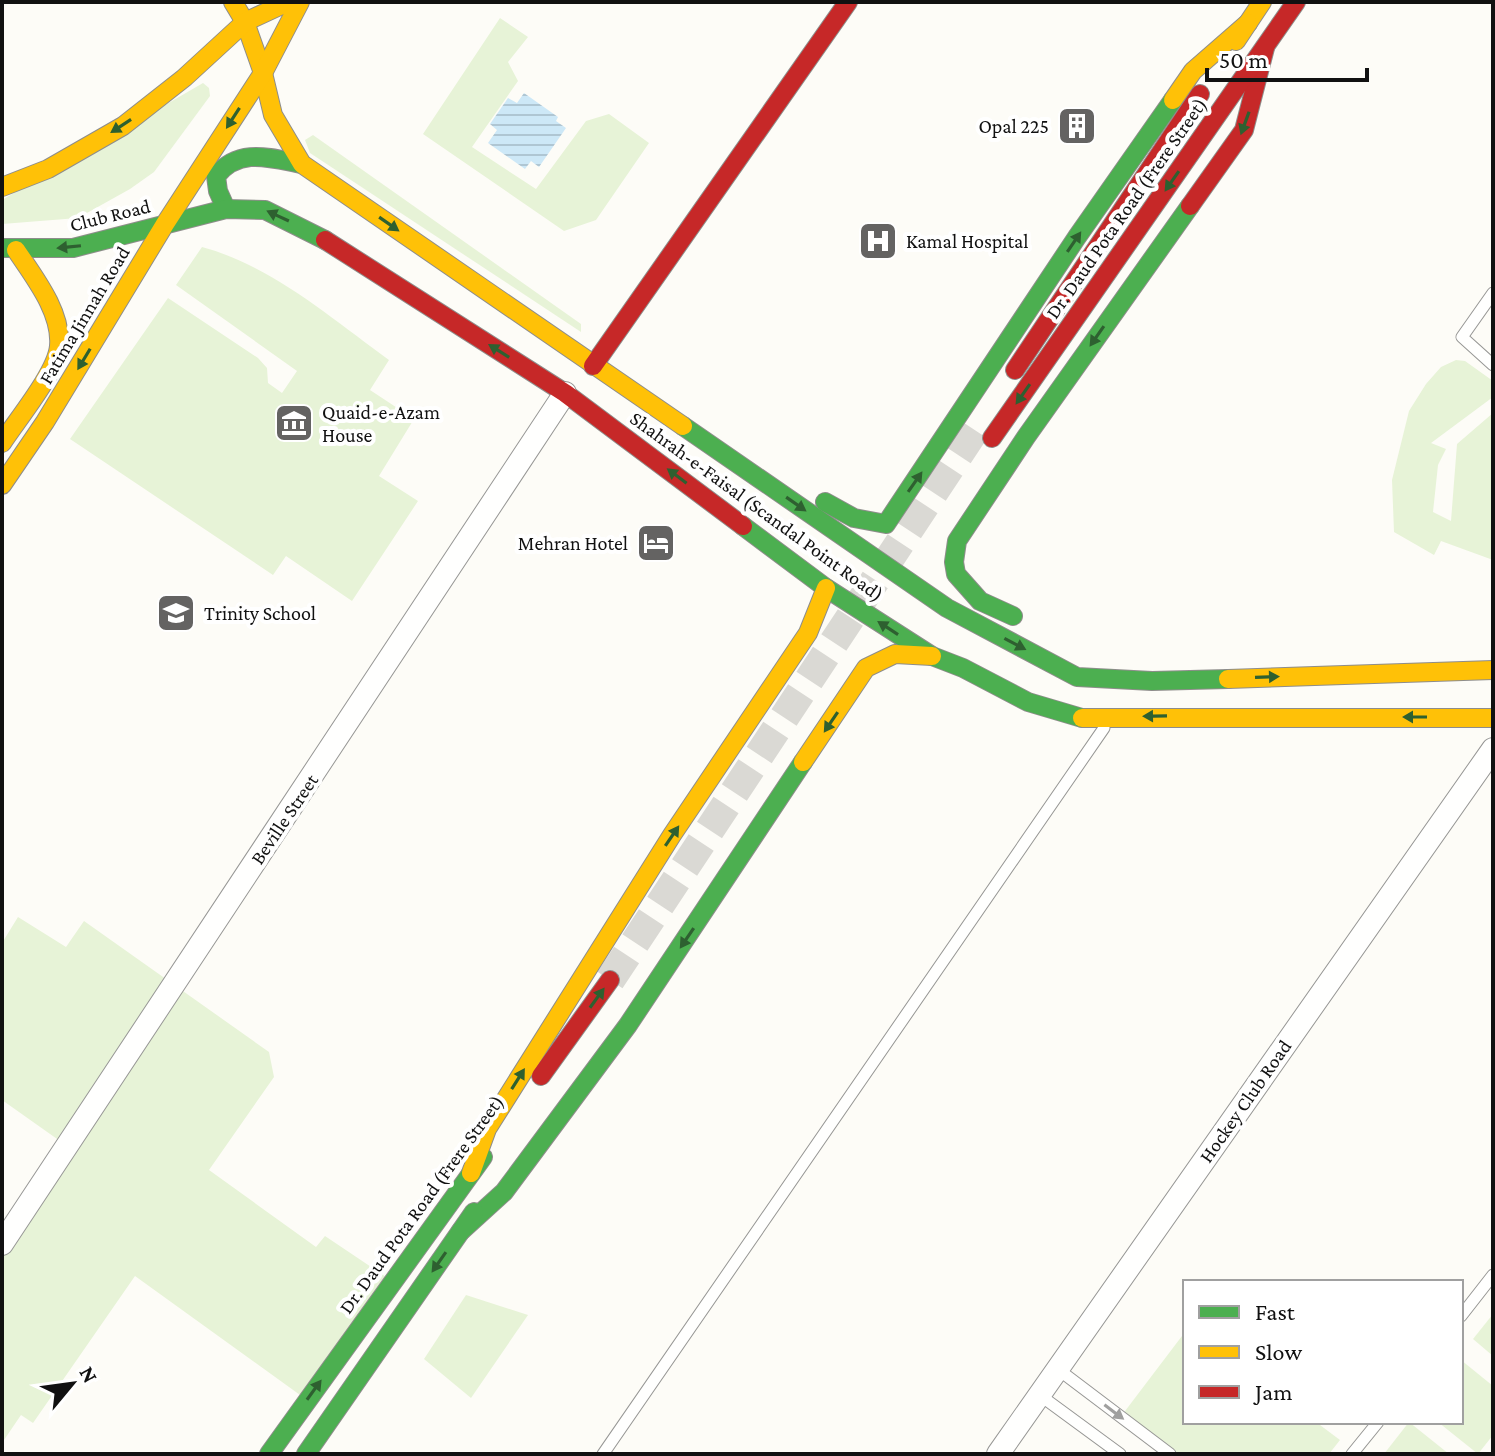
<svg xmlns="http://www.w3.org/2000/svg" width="1495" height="1456" font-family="'Crimson Pro',serif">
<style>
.grass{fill:#e7f3d7}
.water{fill:url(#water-rules)}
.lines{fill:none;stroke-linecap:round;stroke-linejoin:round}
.secondary-tunnel{stroke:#dad9d4;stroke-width:30;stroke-dasharray:30 15;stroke-linecap:butt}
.lane-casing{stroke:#979795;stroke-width:13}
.street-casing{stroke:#979795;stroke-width:24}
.fast-casing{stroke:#8e8d8b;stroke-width:20}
.slow-casing{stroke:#8e8d8b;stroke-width:20}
.jam-casing{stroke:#8e8d8b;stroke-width:20}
.lane{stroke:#fffffe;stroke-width:11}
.street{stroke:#fffffe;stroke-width:22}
.fast{stroke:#4caf50;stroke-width:18}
.slow{stroke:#ffc107;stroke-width:18}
.jam{stroke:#c62828;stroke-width:18}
.oneway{fill:#2e6030}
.oneway2{fill:#a0a09f}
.labels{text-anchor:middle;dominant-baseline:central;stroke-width:8;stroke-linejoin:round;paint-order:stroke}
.poi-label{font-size:20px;fill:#111;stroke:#fff;text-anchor:start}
.street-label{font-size:20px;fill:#111;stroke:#fff}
</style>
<defs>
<pattern id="water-rules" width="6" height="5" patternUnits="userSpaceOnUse" patternTransform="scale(2)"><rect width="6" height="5" fill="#cde8f7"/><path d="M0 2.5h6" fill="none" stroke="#afc6d3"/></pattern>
</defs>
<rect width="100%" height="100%" fill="#fdfcf7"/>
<g class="grass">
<polygon points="500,18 528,37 508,62 518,81 472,147 536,189 586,121 609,114 649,143 596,220 564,231 423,134"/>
<polygon points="203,83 209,88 210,96 154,172 130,189 78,218 2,224 2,200"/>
<polygon points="313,135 581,324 581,332 310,153 305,140"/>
<path d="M202,247c70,19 129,71 187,113l-19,30 44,29 -35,57 39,25 -66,100 -66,-45 -13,19 -203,-136 98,-141 90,60 9,10 1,15 14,10 15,-22 -121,-86z"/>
<polygon points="1456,360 1465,361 1493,381 1493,397 1431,443 1446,449 1438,465 1433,512 1451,521 1457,444 1493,413 1493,560 1441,541 1434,555 1394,532 1392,480 1409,411 1426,384 1441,367"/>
<polygon points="18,917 66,947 84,921 269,1052 274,1077 209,1170 316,1247 325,1236 392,1281 307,1400 135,1276 33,1423 21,1415 4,1440 2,1439 2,1244 67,1146 2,1100 2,943"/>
<polygon points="466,1295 528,1315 471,1398 424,1359"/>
<polygon points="1493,1314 1493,1356 1473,1339"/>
<polygon points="1185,1332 1185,1422 1316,1422 1340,1440 1329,1454 1167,1454 1119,1419"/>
<polygon points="1461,1360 1493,1386 1493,1435 1478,1454 1438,1422 1461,1422"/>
<polygon points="1409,1422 1449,1454 1384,1454"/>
</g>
<polygon class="water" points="524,93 558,117 556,121 566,128 539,167 531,161 525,169 488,143 497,130 490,124 508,98 517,103"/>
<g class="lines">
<polyline class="secondary-tunnel" points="610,980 976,428"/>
<defs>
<g id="lane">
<polyline points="1493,293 1462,337 1493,365"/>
<polyline points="1461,1316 1493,1275"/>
<polyline points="1059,1370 1170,1454"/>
<polyline points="1041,1396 1120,1454"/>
<polyline points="603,1454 1104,728"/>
<polyline points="1352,1454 1378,1422"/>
</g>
<g id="street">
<polyline points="2,1244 565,393"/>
<polyline points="998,1454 1493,749"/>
</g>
<g id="fast">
<path d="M226,209l-8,-18 -2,-15c23,-29 54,-18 86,-12"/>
<polyline points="2,248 73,248 226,209 265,210 325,240"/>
<polyline points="683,426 947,608 1077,677 1152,681 1228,679"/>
<polyline points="825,502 854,518 886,524 1077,237 1173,100"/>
<polyline points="743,526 826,588 932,656 963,668 1028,702 1082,718"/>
<polyline points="1013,616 980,601 956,574 954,562 957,541 1026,437 1190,206"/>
<polyline points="461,1231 504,1192 628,1025 803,762"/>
<polyline points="269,1454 483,1157"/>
<polyline points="306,1454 474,1212"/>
</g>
<g id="slow">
<polyline points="233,2 245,22 263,73 273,115 302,164 683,426"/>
<polyline points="1236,41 1262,2"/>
<polyline points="1173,100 1193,71 1248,23"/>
<polyline points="2,187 48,169 123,126 184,78 245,22 288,2"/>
<path d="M2,443c15,-23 55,-71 57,-97 3,-34 -25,-69 -43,-96"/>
<polyline points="2,485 45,422 165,224 263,73 300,2"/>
<polyline points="1228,679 1493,670"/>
<polyline points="1082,718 1493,718"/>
<polyline points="803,762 866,668 895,654 932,656"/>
<polyline points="471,1173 487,1129 672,835 808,633 826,588"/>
</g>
<g id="jam">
<polyline points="1190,206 1244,130 1265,48"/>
<polyline points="325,240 565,393 743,526"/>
<polyline points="593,366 848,2"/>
<polyline points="1015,370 1200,94"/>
<polyline points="992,438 1296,2"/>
<polyline points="541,1076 610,980"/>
</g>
</defs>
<use href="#lane" class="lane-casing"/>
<use href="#street" class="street-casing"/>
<use href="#fast" class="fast-casing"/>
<use href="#slow" class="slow-casing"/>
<use href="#jam" class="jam-casing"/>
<use href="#lane" class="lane"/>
<use href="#street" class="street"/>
<use href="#fast" class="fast"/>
<use href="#slow" class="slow"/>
<use href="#jam" class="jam"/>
</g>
<defs><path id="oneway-solid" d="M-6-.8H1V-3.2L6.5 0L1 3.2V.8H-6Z" transform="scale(2)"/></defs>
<g class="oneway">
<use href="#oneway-solid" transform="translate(233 118) rotate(123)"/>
<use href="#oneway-solid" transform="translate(1245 123) rotate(110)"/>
<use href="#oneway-solid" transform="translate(121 126) rotate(147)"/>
<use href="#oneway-solid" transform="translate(1172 181) rotate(125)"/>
<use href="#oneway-solid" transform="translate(278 216) rotate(-155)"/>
<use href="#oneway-solid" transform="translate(389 224) rotate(35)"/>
<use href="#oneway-solid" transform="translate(1074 242) rotate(-56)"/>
<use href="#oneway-solid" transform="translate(69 247) rotate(174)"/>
<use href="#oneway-solid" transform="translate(1097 336) rotate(125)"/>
<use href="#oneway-solid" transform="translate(499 351) rotate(-148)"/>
<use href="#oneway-solid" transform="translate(84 359) rotate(121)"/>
<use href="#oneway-solid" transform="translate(1023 394) rotate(125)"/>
<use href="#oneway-solid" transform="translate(677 476) rotate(-143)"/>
<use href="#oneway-solid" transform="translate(915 482) rotate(-55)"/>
<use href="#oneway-solid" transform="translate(796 504) rotate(35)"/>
<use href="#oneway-solid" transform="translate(888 628) rotate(-147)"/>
<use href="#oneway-solid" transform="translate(1015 644) rotate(28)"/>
<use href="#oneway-solid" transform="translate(1267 677) rotate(-2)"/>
<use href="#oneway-solid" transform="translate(1155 716) rotate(179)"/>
<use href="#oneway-solid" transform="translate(1415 717) rotate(-180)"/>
<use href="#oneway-solid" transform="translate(831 722) rotate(124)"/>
<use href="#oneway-solid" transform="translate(672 836) rotate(-56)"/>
<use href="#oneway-solid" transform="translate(687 938) rotate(124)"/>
<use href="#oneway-solid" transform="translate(597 998) rotate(-54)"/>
<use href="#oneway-solid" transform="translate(518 1079) rotate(-58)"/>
<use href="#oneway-solid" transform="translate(439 1262) rotate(125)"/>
<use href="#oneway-solid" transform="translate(314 1390) rotate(-54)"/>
</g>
<use class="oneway2" href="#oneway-solid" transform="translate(1114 1412) rotate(37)"/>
<defs>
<symbol id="building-square" viewBox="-11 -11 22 22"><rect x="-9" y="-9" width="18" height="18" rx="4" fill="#646362" stroke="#fff"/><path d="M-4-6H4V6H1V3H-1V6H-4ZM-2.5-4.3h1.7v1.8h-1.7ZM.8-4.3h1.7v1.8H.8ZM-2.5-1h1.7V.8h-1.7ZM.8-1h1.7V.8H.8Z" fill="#fff"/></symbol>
<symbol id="hospital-square" viewBox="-11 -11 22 22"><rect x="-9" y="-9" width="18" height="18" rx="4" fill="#646362" stroke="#fff"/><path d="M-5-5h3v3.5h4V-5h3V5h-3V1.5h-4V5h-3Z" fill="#fff"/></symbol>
<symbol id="museum-square" viewBox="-11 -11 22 22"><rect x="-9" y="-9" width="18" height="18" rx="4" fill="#646362" stroke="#fff"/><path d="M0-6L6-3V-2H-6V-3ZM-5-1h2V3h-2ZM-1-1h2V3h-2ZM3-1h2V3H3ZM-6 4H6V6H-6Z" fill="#fff"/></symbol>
<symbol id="hotel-square" viewBox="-11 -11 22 22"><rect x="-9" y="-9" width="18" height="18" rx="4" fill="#646362" stroke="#fff"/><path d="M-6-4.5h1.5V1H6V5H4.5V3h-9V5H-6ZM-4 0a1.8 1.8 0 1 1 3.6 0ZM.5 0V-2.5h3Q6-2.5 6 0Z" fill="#fff"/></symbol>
<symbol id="school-square" viewBox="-11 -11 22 22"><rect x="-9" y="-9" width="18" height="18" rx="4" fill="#646362" stroke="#fff"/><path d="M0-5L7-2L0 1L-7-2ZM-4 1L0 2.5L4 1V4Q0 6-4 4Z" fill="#fff"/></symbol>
</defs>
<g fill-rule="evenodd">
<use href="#building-square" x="1055" y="104" width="44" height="44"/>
<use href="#hospital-square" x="856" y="219" width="44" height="44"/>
<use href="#museum-square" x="272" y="401" width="44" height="44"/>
<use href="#hotel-square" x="634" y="521" width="44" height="44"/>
<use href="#school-square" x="154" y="591" width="44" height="44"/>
</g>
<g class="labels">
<g class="poi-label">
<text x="1049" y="126" text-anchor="end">Opal 225</text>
<text x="906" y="241">Kamal Hospital</text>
<text x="322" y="412">Quaid-e-Azam<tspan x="322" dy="23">House</tspan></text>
<text x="628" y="543" text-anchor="end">Mehran Hotel</text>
<text x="204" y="613">Trinity School</text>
</g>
<g class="street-label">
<text transform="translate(1126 208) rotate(-55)">Dr. Daud Pota Road (Frere Street)</text>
<text transform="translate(110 215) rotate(-14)">Club Road</text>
<text transform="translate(84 315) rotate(-59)">Fatima Jinnah Road</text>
<text transform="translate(757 506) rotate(36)">Shahrah-e-Faisal (Scandal Point Road)</text>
<text transform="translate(284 819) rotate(-56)">Beville Street</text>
<text transform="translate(1245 1101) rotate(-55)">Hockey Club Road</text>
<text transform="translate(421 1204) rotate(-54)">Dr. Daud Pota Road (Frere Street)</text>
</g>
</g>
<rect width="1495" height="1456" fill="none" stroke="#111111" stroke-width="8"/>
<rect x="1183" y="1280" width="280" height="144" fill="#ffffff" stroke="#a0a0a0" stroke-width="2"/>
<rect x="1199" y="1306" width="40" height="12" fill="#4caf50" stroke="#a0a0a0" stroke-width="2"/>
<text x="1255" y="1320" font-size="24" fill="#111111">Fast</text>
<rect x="1199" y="1346" width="40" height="12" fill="#ffc107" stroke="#a0a0a0" stroke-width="2"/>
<text x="1255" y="1360" font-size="24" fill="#111111">Slow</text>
<rect x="1199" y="1386" width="40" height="12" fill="#c62828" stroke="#a0a0a0" stroke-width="2"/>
<text x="1255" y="1400" font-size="24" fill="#111111">Jam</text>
<g transform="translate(72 1384) rotate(61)" stroke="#ffffff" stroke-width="6" paint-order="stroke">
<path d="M0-6L14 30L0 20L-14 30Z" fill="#111111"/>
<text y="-12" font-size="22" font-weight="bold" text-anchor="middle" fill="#111111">N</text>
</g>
<path d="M1207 68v12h160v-12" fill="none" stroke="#111111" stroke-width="4"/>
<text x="1219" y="68" font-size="24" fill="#111111" stroke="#ffffff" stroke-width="6" paint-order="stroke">50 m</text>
</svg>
